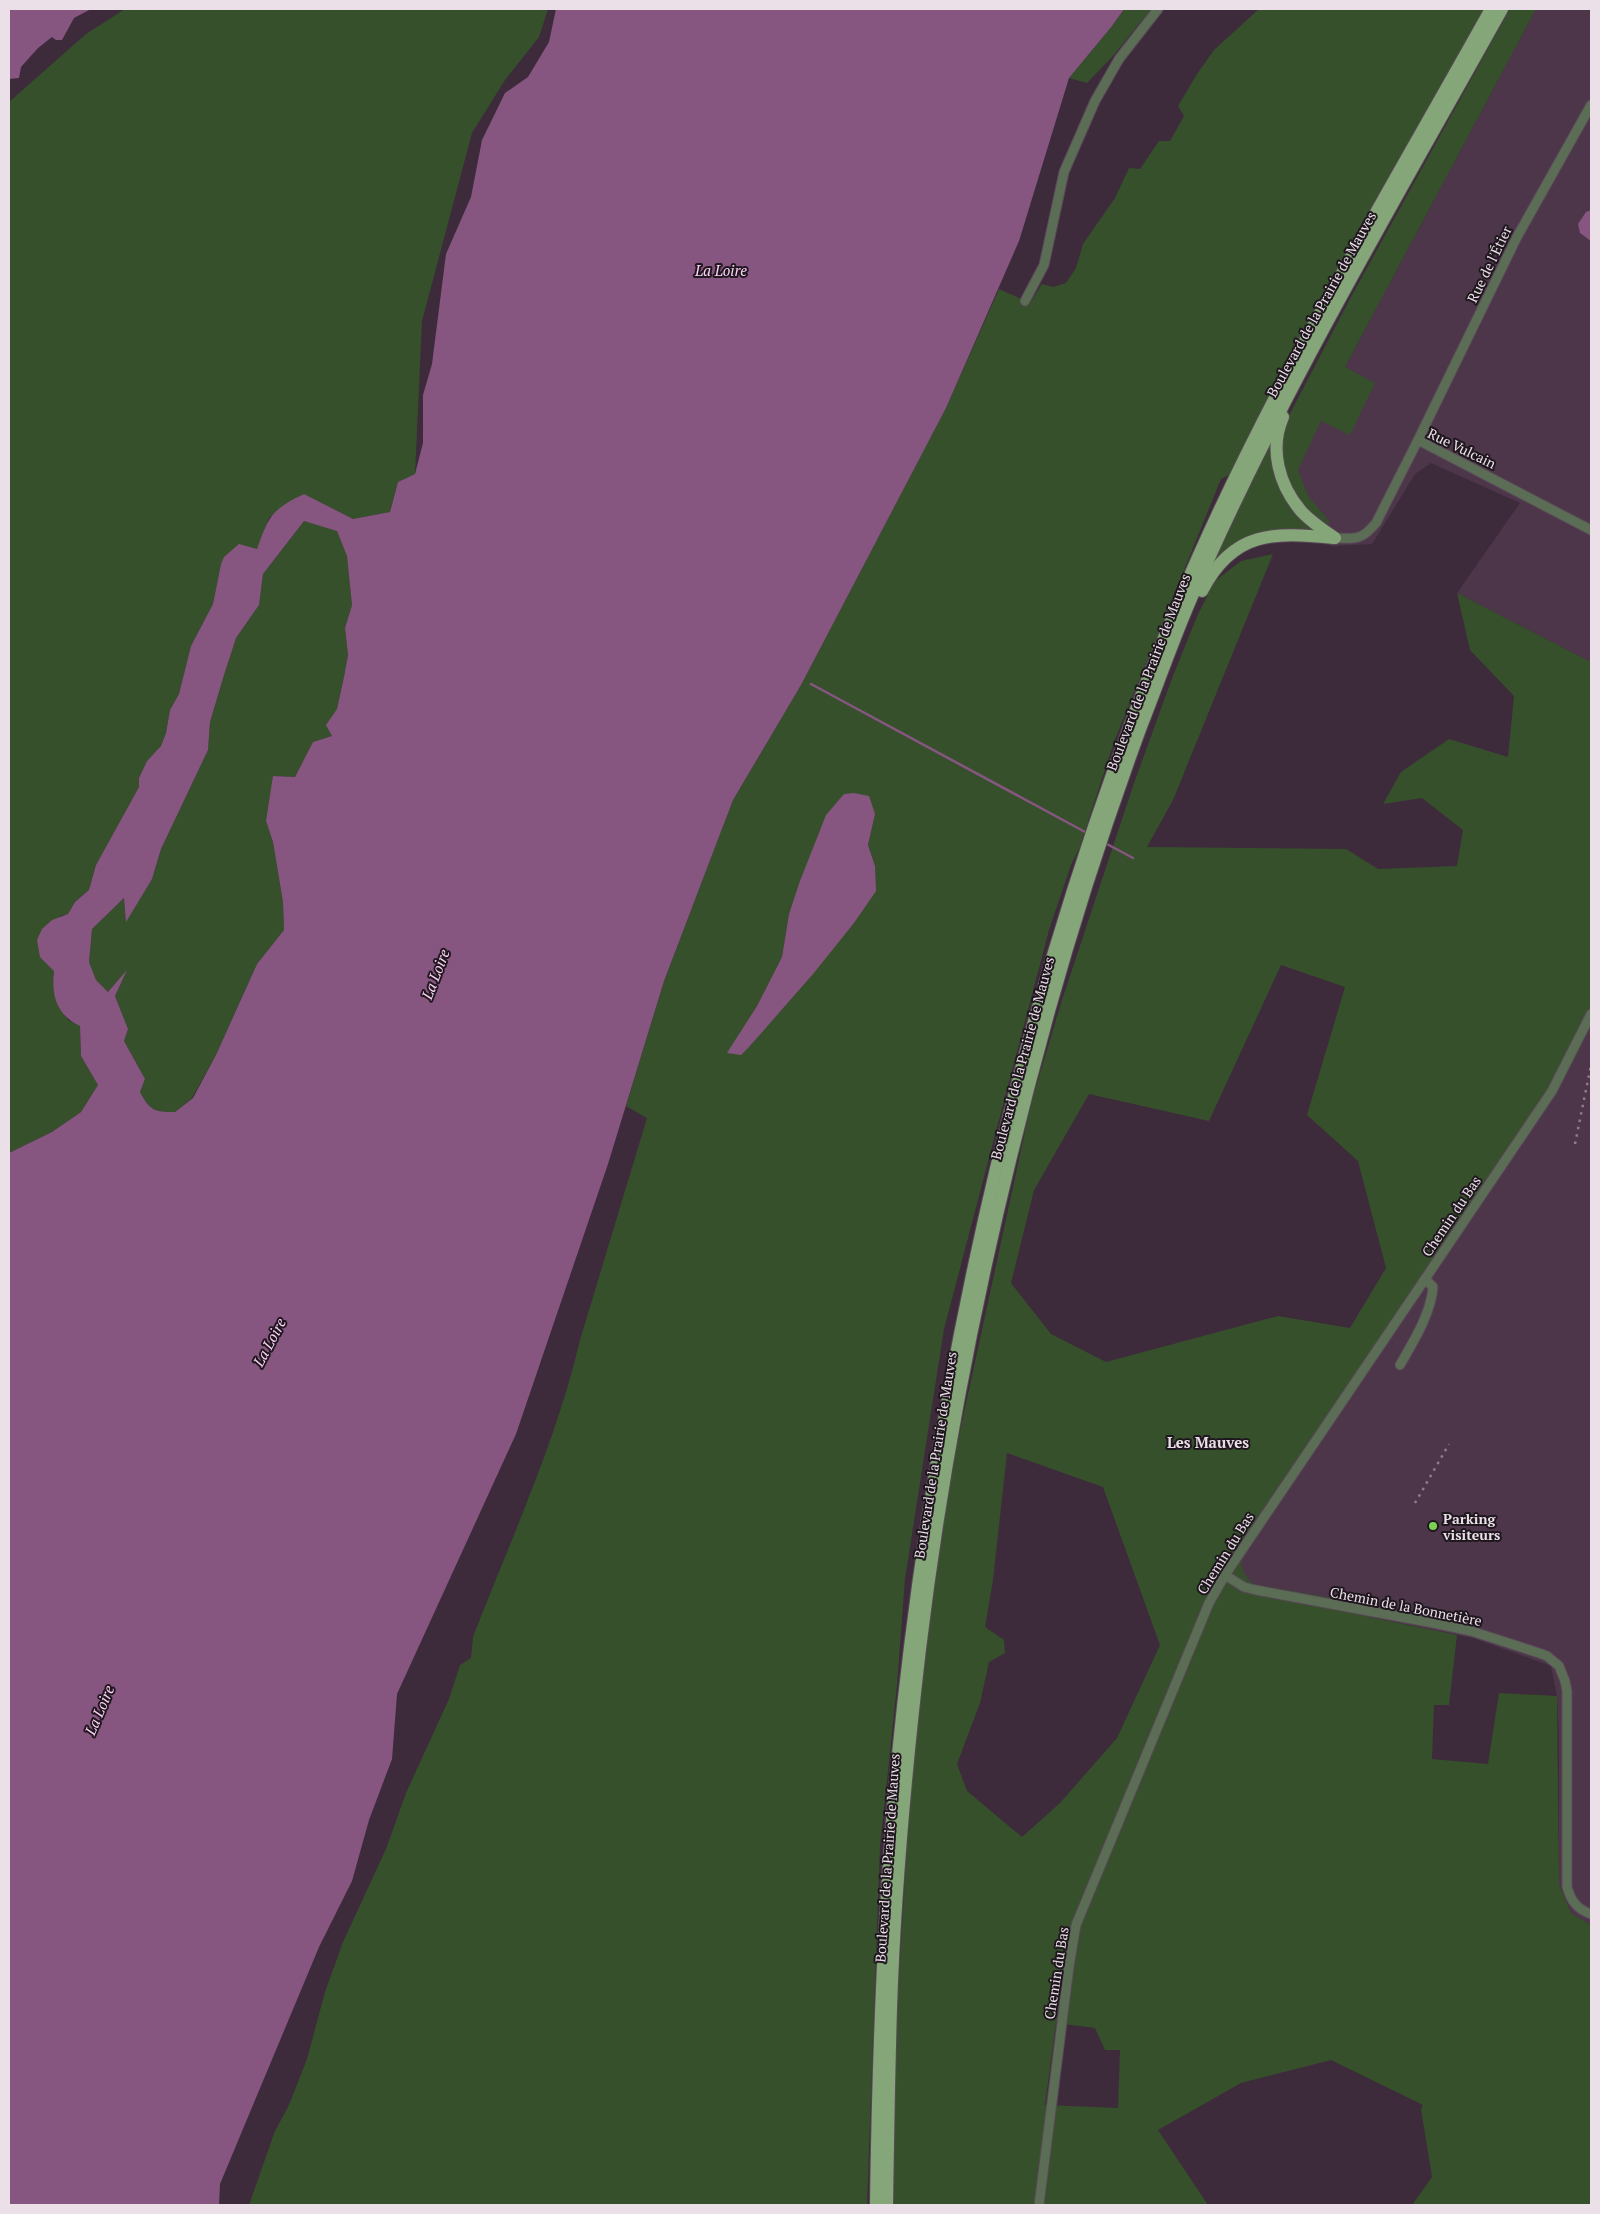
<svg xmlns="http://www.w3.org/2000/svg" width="1600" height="2214" font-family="'PT Serif',serif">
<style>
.built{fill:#4d364a}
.green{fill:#36502c;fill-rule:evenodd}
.water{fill:#875680;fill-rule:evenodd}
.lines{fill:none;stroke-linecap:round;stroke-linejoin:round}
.stream{stroke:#875680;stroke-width:2.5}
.minor-casing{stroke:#594857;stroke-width:11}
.primary-casing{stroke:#594857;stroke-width:14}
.minor{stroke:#5c6d56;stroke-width:9}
.primary{stroke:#85a678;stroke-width:12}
.rail{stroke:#8c7d89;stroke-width:2.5;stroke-dasharray:2.5 5;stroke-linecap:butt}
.poi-dot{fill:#7cd155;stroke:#1f171e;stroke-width:2}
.labels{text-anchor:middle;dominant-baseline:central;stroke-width:4;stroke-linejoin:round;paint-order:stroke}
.street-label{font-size:14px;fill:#ebdfe8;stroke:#1f171e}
.poi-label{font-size:14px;font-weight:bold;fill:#ebdfe8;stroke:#1f171e;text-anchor:start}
.water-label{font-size:15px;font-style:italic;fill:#ffd1f8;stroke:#1f171e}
.neighbourhood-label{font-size:15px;font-weight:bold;fill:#ebdfe8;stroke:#1f171e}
</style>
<rect width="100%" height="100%" fill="#3d2b3b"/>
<g class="built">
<polygon points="1536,9 1591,9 1591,662 1457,593 1520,503 1431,463 1415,474 1372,544 1331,546 1280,497 1345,367"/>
<polygon points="1591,1023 1591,1925 1571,1913 1559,1884 1559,1736 1557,1696 1551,1666 1473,1638 1368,1617 1367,1604 1254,1584 1244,1575 1240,1566 1242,1558 1261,1528 1551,1100 1576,1057"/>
</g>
<g class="green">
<polygon points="125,9 548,9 539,37 505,80 472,133 422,321 415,474 398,482 390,512 353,519 303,494 269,518 257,549 221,564 213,604 191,646 179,694 170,710 166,733 161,746 147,761 139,778 139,787 96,865 89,890 75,902 68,914 60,916 45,960 54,971 53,982 68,1020 80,1025 81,1056 98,1085 81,1112 52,1132 9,1153 9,102 86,34"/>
<polygon points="1124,9 1151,9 1113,56 1087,83 1069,78 1112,26"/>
<path d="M1259,9h225l-216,388 -37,77 -10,5 -107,263 -35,107 -8,16 -22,65 -105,399 -39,250 -8,106 -17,161 -13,359h-618l26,-74 14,-26 18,-46 18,-67 18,-50 43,-93 20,-56 43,-94 11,-34 11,-7 2,-21c38,-98 83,-195 107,-297l67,-222 -21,-12 38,-125 69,-181 68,-115 145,-277 53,-119 31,14 12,-19 11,3 13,-4 10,-15 7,-24 32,-46 14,-30 11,1 19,-28h11l14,-25 -6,-10 19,-32 17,-24zM875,814l-7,31 7,21 -21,57 -105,124 -21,6 29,-47 25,-49 7,-43 31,-83z"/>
<polygon points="1510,9 1536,9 1345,367 1375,383 1350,435 1321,421 1298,470 1308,496 1330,522 1328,524 1301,504 1285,480 1280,446 1285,423 1352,295"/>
<polygon points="1273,443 1274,472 1321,531 1288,530 1218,559 1216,557 1270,445"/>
<path d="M304,521l33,9 10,26 5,49 -7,23 3,27 -4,22 -7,32 -10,16 5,11 -19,6 -18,35 -21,-1 -8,45 7,21 10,60 1,28 -27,34 -41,91 -24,43 -17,14c-20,0 -25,-1 -35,-20l5,-13 -21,-38 4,-12 -13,-33 11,-24 -18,20 -12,-12 -7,-18 3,-33 32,-31 2,23 26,-42 9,-30 47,-99 2,-28 14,-47 12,-37 23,-33 4,-31z"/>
<path d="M1273,554l-100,246 -26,47 199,2 32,20 79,-3 6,-36 -41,-32 -39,6 18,-32 48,-33 59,18 6,-61 -44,-46 -13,-57 134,69v361l-15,34 -25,43 -290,428c-14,21 -32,35 -7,56l113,20 2,13 88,18 -8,70h-15l-2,54 56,5 11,-71 58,3 2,188 12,29 20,12v280h-179l20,-28 -11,-68 2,-4 -92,-45 -90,23 -83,47 50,75h-314l-2,-111 15,-249 9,-109 21,-173 15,-95 79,-364 30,-101 72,-217 38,-105 27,-67 17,-33 26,-20zM1281,965l64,22 -38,128 51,46 28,107 -36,60 -72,-12 -172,46 -55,-28 -40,-51 23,-93 55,-96 120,27zM1007,1453l96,34 57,158 -43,93 -57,65 -38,34 -55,-46 -10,-27 23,-61 9,-41 16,-9 -1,-13 -19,-13 8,-47zM1056,2023l39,5 10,22h15l-2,58 -73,-3z"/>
</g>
<g class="water">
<polygon points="9,9 91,9 74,18 62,40 56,40 52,37 38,48 21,67 19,78 9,79"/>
<path d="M556,9h568l-12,17 -43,52 -50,163 -73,167 -145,277 -68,115 -69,181 -56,183 -92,270 -119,260 -5,65 -23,61 -17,61 -33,66 -99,237 -1,21h-210v-1052l43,-21 29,-20 17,-27 -17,-29 -1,-30c-23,-11 -29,-30 -26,-55l-14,-14 -3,-17 5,-11 10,-9 16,-6 7,-12 14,-12 7,-25 43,-78v-9l8,-17 14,-15 5,-13 4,-23 9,-16 12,-48 22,-42 8,-40 3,-7 15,-13 18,5c12,-33 14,-39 47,-55l49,25 37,-7 8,-30 17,-8 8,-31v-48l9,-31 14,-110 25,-57 11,-57 23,-47 23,-16 21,-35zM304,521l33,10 10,25 5,49 -7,23 3,27 -4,22 -7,32 -11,16 6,11 -19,6 -18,35 -22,-1 -7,45 7,21 10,60 1,28 -27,34 -41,91 -23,43 -18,14c-20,0 -25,-1 -35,-20l5,-13 -21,-38 4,-12 -13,-33 12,-26 -19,22 -12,-12 -7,-18 3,-33 32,-31 2,24 26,-43 9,-30 47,-99 2,-28 14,-47 12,-37 23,-33 4,-31z"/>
<polygon points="1591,210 1591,241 1580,233 1578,224 1586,212"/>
<polygon points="854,793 869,796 875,814 868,845 875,866 876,891 854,923 813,974 749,1047 741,1055 727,1053 757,1006 782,957 789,914 800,881 826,815 844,794"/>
</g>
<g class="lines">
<g class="stream">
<polyline points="811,684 1087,833"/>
<polyline points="1105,843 1133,858"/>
</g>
<defs>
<g id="minor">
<polyline points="1025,301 1044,265 1064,172 1095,101 1119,59 1158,9"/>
<polyline points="1418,440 1517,237 1591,105"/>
<path d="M1335,538c21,1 27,2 41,-15l42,-83 173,90"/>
<path d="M1400,1365c13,-23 31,-51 33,-78l-8,-8"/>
<path d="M1225,1575l19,12 12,3 177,33 38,8 68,22 8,3 12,10 6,15 2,10v196c4,14 10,22 24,27"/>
<polyline points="1039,2205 1069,1967 1076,1925 1209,1603 1225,1575 1552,1091 1591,1014"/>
</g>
<g id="primary">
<path d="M1283,417c-14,32 -4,68 18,94 10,11 22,19 34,27"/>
<path d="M1202,591c31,-61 73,-59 132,-53"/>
<path d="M876,2205c2,-147 7,-294 21,-441 39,-396 130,-802 285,-1170 86,-203 202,-393 309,-585"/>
<path d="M887,2205c1,-66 2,-131 4,-197 4,-120 15,-240 29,-359 26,-216 71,-429 129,-638 27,-97 58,-192 93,-287 17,-43 32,-87 51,-130 88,-202 202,-393 309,-585"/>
</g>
</defs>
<use href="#minor" class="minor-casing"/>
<use href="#primary" class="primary-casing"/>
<use href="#minor" class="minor"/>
<use href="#primary" class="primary"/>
<g class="rail">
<polyline points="1575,1144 1591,1065"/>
<polyline points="1415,1503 1449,1444"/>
</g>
</g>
<circle class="poi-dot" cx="1433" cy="1526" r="5"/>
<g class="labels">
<g class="street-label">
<text transform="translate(1489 264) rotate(-64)">Rue de l'Étier</text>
<text transform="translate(1321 304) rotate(-61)">Boulevard de la Prairie de Mauves</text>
<text transform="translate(1462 448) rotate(26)">Rue Vulcain</text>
<text transform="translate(1148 672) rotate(-69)">Boulevard de la Prairie de Mauves</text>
<text transform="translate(1022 1058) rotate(-75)">Boulevard de la Prairie de Mauves</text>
<text transform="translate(1451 1216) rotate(-56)">Chemin du Bas</text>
<text transform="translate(935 1455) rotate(-81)">Boulevard de la Prairie de Mauves</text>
<text transform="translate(1225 1553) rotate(-58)">Chemin du Bas</text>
<text transform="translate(1406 1606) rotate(11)">Chemin de la Bonnetière</text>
<text transform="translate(887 1858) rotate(-86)">Boulevard de la Prairie de Mauves</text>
<text transform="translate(1056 1973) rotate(-81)">Chemin du Bas</text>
</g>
<g class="poi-label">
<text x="1443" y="1518">Parking<tspan x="1443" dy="16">visiteurs</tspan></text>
</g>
<g class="water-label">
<text x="721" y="270">La Loire</text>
<text transform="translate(435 974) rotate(-69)">La Loire</text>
<text transform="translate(269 1342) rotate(-62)">La Loire</text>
<text transform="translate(99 1710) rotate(-67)">La Loire</text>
</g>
<g class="neighbourhood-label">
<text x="1208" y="1442">Les Mauves</text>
</g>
</g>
<rect width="1600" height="2214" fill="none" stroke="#ebdfe8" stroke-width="20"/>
</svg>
